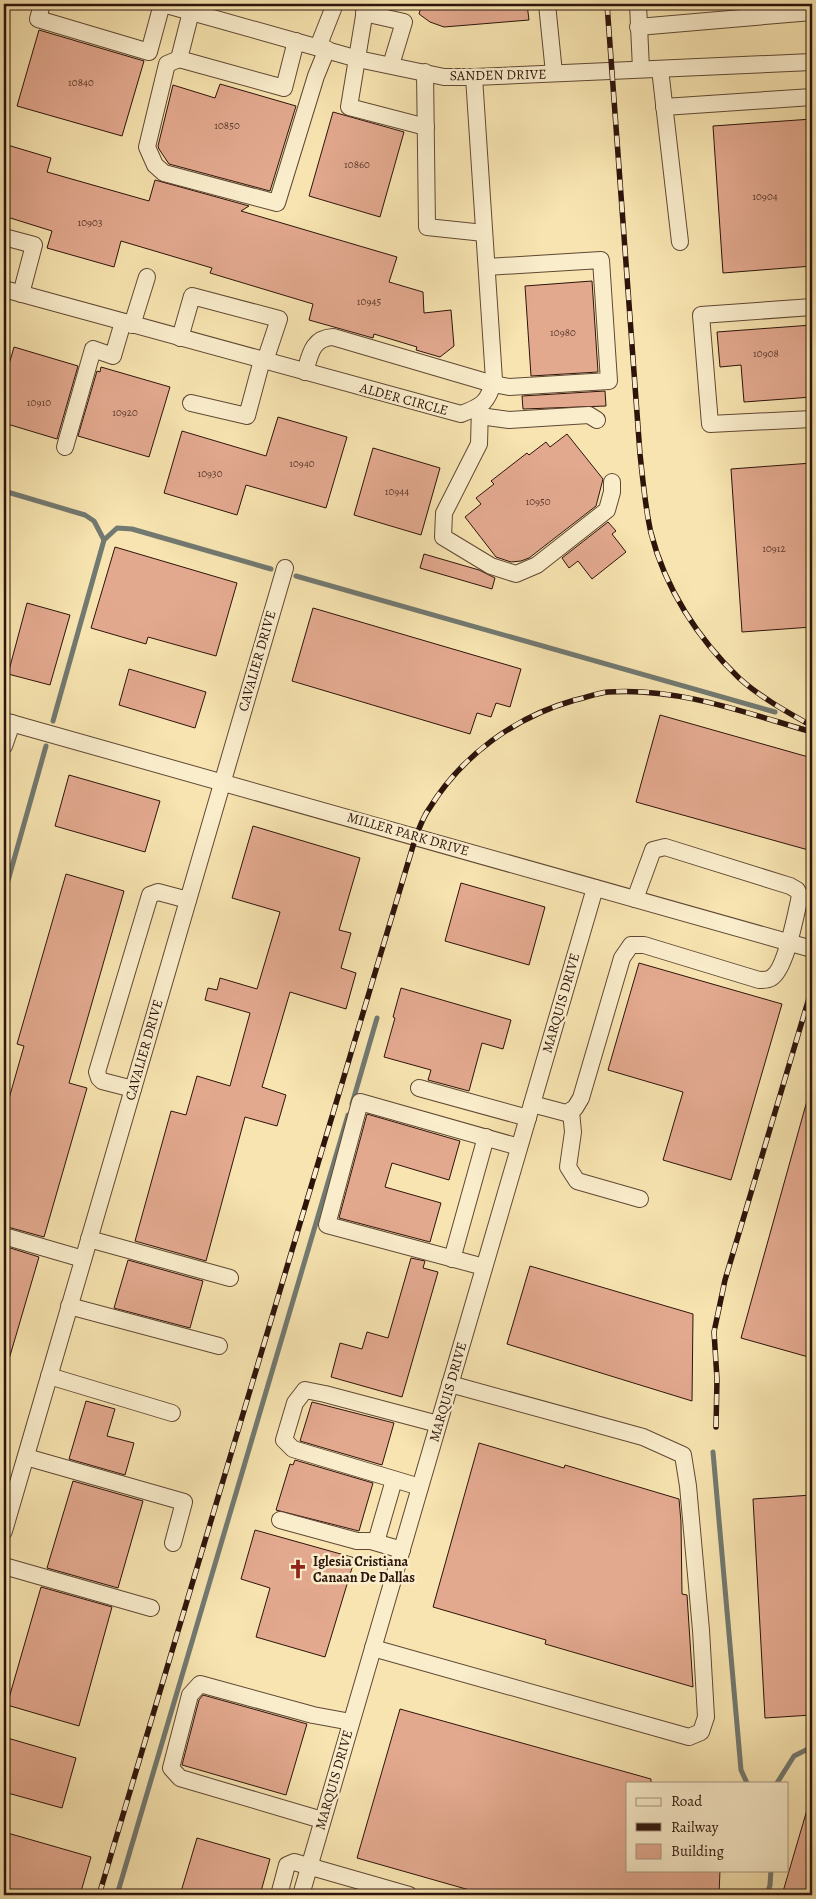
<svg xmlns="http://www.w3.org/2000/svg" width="816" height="1899" font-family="Alegreya,serif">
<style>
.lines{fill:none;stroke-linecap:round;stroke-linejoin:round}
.stream{stroke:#727971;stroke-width:5}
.building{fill:#e3a98f;stroke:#2d140b}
.minor-casing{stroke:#604834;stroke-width:18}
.minor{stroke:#faedcc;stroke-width:16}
.rail-casing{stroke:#2d140b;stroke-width:5.5}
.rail{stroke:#faedcc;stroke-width:4;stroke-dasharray:11;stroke-linecap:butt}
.labels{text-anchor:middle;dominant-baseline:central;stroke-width:5;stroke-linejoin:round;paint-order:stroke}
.number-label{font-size:11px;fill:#5a392c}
.street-label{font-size:14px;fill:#2d140b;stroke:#faedcc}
.poi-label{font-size:14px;font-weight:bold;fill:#2d140b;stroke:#faedcc;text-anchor:start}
</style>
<rect width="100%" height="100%" fill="#f7e4b0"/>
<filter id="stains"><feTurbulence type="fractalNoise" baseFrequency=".004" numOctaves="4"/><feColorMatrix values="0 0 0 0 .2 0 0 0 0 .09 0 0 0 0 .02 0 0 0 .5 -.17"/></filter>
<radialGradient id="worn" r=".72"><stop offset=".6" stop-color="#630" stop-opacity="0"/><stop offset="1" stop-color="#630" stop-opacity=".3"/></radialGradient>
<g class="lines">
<g class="stream">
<polyline points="4,491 85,515 94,521 104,540"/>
<polyline points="296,576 775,712"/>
<polyline points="53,721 104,540 117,528 132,529 271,569"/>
<polyline points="4,895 46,746"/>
<polyline points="352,1104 377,1018"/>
<polyline points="713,1452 741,1770 747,1783"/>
<polyline points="777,1783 794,1756 812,1747"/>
<polyline points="117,1895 348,1115"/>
<polyline points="767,1895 770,1885 771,1870"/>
</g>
</g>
<g class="building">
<polygon points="422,4 527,4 529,20 444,27 430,22 419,14"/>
<polygon points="39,30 144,61 122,136 17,106"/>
<polygon points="220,84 296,106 270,191 169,164 159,149 158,146 173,85 215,98"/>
<polygon points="333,112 404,132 380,217 309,196"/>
<polygon points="812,119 812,266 723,273 713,126"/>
<polygon points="4,144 51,158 47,172 149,201 155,180 249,206 241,211 397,257 389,282 423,292 424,313 451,310 454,346 440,357 416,350 417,347 374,334 373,338 309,320 313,304 210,273 212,268 121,241 114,267 47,248 52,231 4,216"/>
<polygon points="592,281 598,372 531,376 525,286"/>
<polygon points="812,325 812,397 744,402 741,365 720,367 717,332"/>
<polygon points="14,347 78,366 57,439 4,423 4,382"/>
<polygon points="101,367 170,387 149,457 78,436 97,371 100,372"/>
<polygon points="605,391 606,406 523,409 522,396"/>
<polygon points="278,417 347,437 326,508 246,485 237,515 164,493 182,431 266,456"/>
<polygon points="567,434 603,479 596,506 529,558 521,561 511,562 496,557 465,517 481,504 476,498 494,484 491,481 527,453 529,455 546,442 550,447"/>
<polygon points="373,448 440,468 421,535 354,515"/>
<polygon points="812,463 812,627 742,632 731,469"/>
<polygon points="608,522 616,531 612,534 626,552 592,579 578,561 569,568 562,558"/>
<polygon points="115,547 237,583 216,656 148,637 146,644 91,628"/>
<polygon points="424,554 479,570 495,578 492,589 420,568"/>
<polygon points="27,603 70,615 50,685 8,674"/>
<polygon points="313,608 521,669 510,707 496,703 491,717 477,713 470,734 292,681"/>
<polygon points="129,669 206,692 195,728 119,705"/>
<polygon points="660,715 812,758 812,851 636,802"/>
<polygon points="69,775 160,801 145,852 55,826"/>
<polygon points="253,826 360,858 339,930 351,933 341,968 356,973 346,1009 290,992 262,1087 286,1095 277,1126 245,1117 206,1261 135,1241 171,1111 186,1115 197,1076 230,1086 239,1053 250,1013 205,1000 208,988 217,990 220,978 257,989 280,912 232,898"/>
<polygon points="66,874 124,891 69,1083 87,1088 44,1237 4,1226 4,1116 24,1046 17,1044"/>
<polygon points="461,883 545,907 529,965 445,941"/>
<polygon points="639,963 782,1004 731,1180 663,1160 683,1092 608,1070"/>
<polygon points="401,988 511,1020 503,1049 482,1043 469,1091 428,1080 431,1070 384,1057 395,1018 393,1017"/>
<polygon points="808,1097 812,1098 812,1358 741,1338"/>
<polygon points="367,1114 460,1141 449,1180 392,1163 385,1187 441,1203 430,1242 339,1218"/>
<polygon points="4,1246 39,1257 7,1366 4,1365"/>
<polygon points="411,1258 425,1261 423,1268 438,1272 402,1397 331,1377 340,1343 362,1349 367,1332 388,1338"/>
<polygon points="128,1260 203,1281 190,1328 114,1308"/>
<polygon points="530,1266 693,1314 692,1401 507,1344"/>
<polygon points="86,1401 115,1409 107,1436 134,1443 125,1475 69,1459"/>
<polygon points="312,1402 394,1423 382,1465 300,1441"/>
<polygon points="479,1443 564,1468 565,1465 679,1499 681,1522 682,1594 687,1595 693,1687 545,1644 546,1640 433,1607"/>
<polygon points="295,1460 373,1483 359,1531 276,1510 290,1464 293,1465"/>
<polygon points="73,1481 143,1501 118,1588 47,1568"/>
<polygon points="812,1495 812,1715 765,1718 753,1499"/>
<polygon points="255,1530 355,1558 325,1657 256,1637 270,1588 241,1579"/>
<polygon points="41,1587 112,1607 79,1726 7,1705"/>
<polygon points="203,1695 307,1724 286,1795 182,1765 199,1700"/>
<polygon points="400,1709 651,1779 651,1783 627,1783 627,1870 720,1870 719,1895 487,1895 357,1858"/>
<polygon points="4,1737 76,1758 62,1808 4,1792"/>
<polygon points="809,1803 812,1803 812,1895 782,1895"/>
<polygon points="4,1832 91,1857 80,1895 4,1895"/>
<polygon points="197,1838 270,1859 260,1895 180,1895"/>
</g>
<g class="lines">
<defs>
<g id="minor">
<polyline points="42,4 38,19 149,52 162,4"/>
<polyline points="163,4 358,59 444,77 474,77 812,62"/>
<polyline points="193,4 179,59 284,88 296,41"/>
<polyline points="366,4 349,107 426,127"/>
<polyline points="547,4 554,73"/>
<polyline points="638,4 641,69"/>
<polyline points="364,13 404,22 391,65"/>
<polyline points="638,27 812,12"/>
<polyline points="318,47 335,4"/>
<polyline points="179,59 167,64 147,147 155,165 164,173 277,203 316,76 327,49"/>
<polyline points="660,69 680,242"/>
<polyline points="425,72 427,227 484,233"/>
<polyline points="664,107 812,97"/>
<polyline points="4,237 34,245 21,294"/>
<path d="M4,289l457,125c22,-8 27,-12 33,-34l-20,-303"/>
<polyline points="812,307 701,315 710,424 812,419"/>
<polyline points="132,325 147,277"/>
<polyline points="180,338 192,296 279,319 265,361"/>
<path d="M305,372c5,-17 7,-34 28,-35l160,47 16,3 100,-6 -8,-121 -114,7"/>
<polyline points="191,403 247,416 262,360"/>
<polyline points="480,407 479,444 444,513 443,537 491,566 516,574 537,565 607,510 612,492 612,482"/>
<polyline points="480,416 509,420 589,415 597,420"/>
<polyline points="65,447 93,349 113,356 123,322"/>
<polyline points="4,721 812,949"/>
<polyline points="4,746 12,723"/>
<polyline points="419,1088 528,1118"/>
<polyline points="133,1089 102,1081 99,1078 97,1072 150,895 158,892 188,900"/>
<path d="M532,1104l34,9 9,-5 6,-10 41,-140 9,-13h13l115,35c4,0 9,0 12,-2 15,-8 25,-65 29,-82l-3,-6 -7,-4 -125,-39 -12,3 -18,49"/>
<polyline points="571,1111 573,1132 568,1167 577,1181 640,1199"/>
<polyline points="4,1236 83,1259"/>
<polyline points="89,1239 230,1278"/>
<polyline points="452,1259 486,1137"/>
<polyline points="484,1267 327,1225 360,1102 519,1147"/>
<polyline points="69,1306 219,1346"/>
<polyline points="49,1376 172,1413"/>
<polyline points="26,1457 184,1502 173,1543"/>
<polyline points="420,1487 293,1449 284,1440 295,1403 305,1390 325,1394 438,1424"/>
<polyline points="280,1520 357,1541 371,1541 402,1550"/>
<polyline points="4,1531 285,568"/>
<polyline points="376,1542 394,1480"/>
<polyline points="4,1566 151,1608"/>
<polyline points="373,1648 689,1737 701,1732 706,1717 701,1630 688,1486 683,1455 643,1437 450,1384"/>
<polyline points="322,1820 180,1778 171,1768 190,1695 200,1684 313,1715 351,1722"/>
<polyline points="279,1895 287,1865 294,1862 409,1895"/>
<polyline points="301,1895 595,888"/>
</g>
</defs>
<use href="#minor" class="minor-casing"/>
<use href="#minor" class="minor"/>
<defs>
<g id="rail">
<path d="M607,4l33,450c3,26 5,53 11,79 14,55 47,106 88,145 21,19 48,34 73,48"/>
<polyline points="716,1427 717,1379 714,1332 725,1280 812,988"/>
<path d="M99,1895l317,-1059c4,-9 7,-19 13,-27 33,-54 86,-92 146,-109 10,-2 22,-7 33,-8 70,-5 138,21 204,40"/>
</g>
</defs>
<use href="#rail" class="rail-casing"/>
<use href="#rail" class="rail"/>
</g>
<defs>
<symbol id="church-bare" viewBox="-9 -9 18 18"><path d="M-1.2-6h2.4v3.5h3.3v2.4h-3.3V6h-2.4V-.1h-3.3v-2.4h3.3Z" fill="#8f2418" stroke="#faedcc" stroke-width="2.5" paint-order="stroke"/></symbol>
</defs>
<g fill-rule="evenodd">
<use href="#church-bare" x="284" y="1555" width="28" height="28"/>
</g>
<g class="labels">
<g class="number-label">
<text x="81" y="82">10840</text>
<text x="227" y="125">10850</text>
<text x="357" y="164">10860</text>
<text x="765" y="196">10904</text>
<text x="90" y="222">10903</text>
<text x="369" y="301">10945</text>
<text x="563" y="332">10980</text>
<text x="766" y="353">10908</text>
<text x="39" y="402">10910</text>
<text x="125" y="412">10920</text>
<text x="302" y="463">10940</text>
<text x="210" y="473">10930</text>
<text x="397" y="491">10944</text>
<text x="538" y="501">10950</text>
<text x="774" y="548">10912</text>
</g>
<g class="street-label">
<text transform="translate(498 75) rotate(-1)">SANDEN DRIVE</text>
<text transform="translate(404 399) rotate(15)">ALDER CIRCLE</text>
<text transform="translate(257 661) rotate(-74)">CAVALIER DRIVE</text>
<text transform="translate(408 834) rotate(16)">MILLER PARK DRIVE</text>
<text transform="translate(561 1003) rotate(-74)">MARQUIS DRIVE</text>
<text transform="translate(144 1050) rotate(-74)">CAVALIER DRIVE</text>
<text transform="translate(448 1392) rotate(-74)">MARQUIS DRIVE</text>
<text transform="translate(334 1780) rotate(-74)">MARQUIS DRIVE</text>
</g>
<g class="poi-label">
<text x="313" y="1561">Iglesia Cristiana<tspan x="313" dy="16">Canaan De Dallas</tspan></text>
</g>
</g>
<rect width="816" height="1899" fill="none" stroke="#f7e4b0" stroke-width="20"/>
<rect x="5" y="5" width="806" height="1889" fill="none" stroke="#2d140b" stroke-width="2.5"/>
<rect x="10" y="10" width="796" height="1879" fill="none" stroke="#2d140b"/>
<rect x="626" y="1782" width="162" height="90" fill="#faedcc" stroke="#a8967f"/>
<rect x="636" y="1798" width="25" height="8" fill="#faedcc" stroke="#a8967f"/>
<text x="671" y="1806" font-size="15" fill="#2d140b">Road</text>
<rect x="636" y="1823" width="25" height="8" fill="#2d140b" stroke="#a8967f"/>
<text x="671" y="1832" font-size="15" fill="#2d140b">Railway</text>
<rect x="636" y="1844" width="25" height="15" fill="#e3a98f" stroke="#a8967f"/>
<text x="671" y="1856" font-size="15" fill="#2d140b">Building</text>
<rect width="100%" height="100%" filter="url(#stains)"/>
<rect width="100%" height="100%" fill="url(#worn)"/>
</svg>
